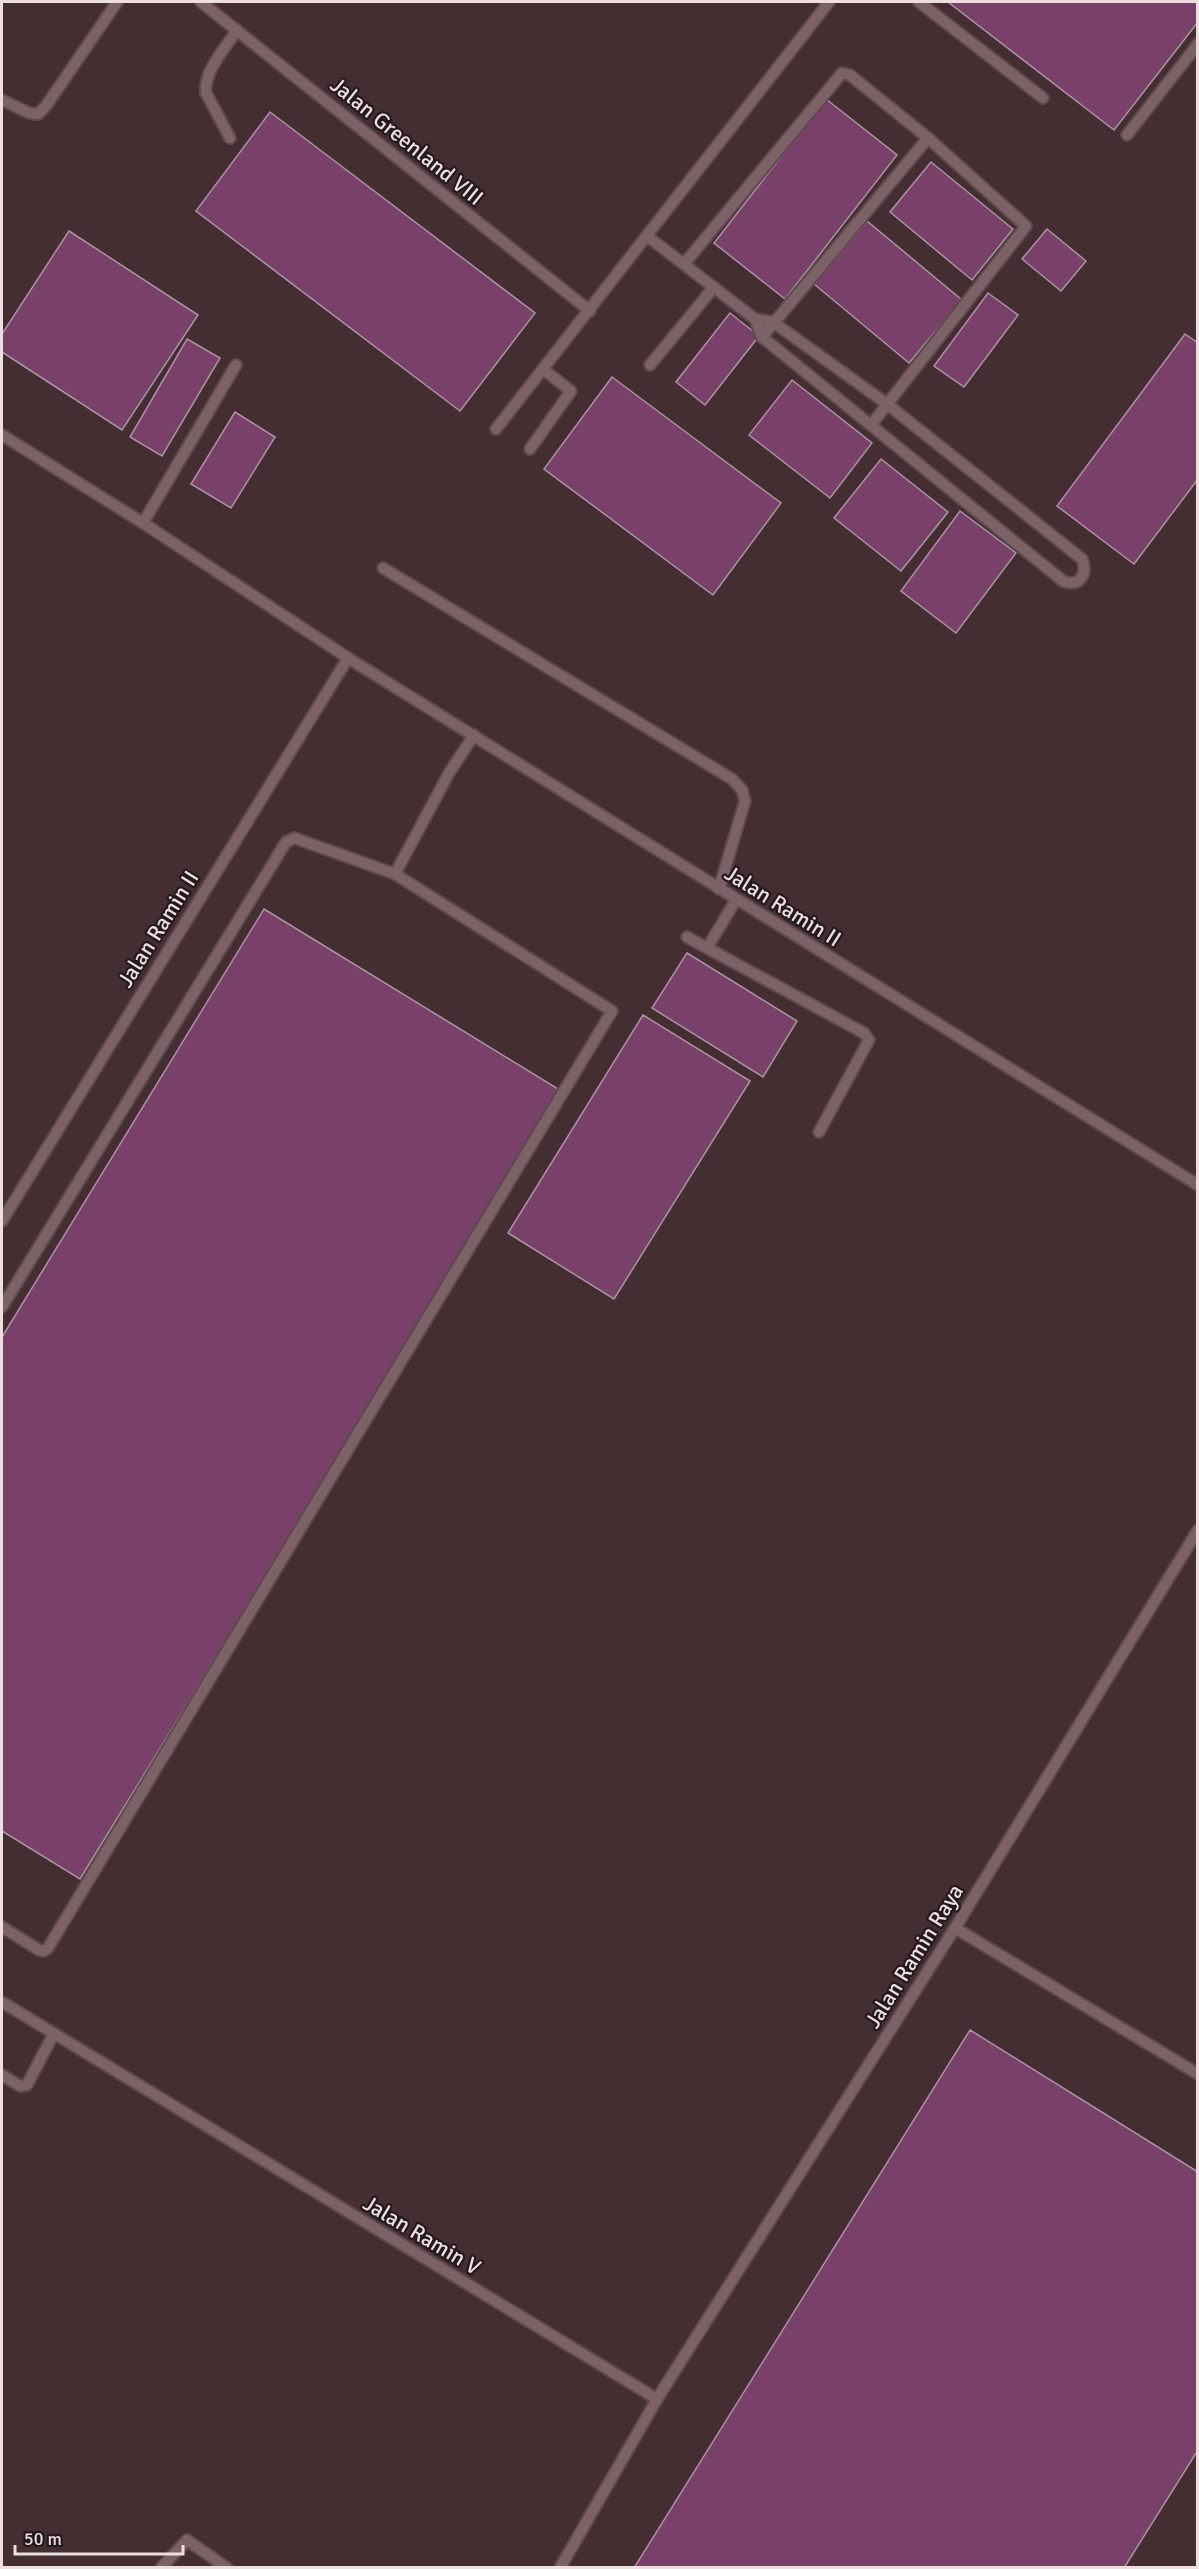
<svg xmlns="http://www.w3.org/2000/svg" width="1199" height="2569" font-family="Signika,sans-serif">
<style>
.building{fill:#794069;stroke:#aa94a3;stroke-width:1.5}
.lines{fill:none;stroke-linecap:round;stroke-linejoin:round}
.lane-casing{stroke:#5d4a4d;stroke-width:14}
.lane{stroke:#7c6266;stroke-width:10}
.labels{text-anchor:middle;dominant-baseline:central;stroke-width:4.5;stroke-linejoin:round;paint-order:stroke}
.street-label{font-size:22px;fill:#eddee0;stroke:#241a1b}
</style>
<rect width="100%" height="100%" fill="#452e32"/>
<g class="building">
<polygon points="948,2 1198,2 1198,22 1114,130"/>
<polygon points="826,99 897,155 785,299 714,243"/>
<polygon points="270,112 535,313 460,411 196,211"/>
<polygon points="931,162 1013,229 972,280 890,212"/>
<polygon points="867,221 962,300 909,363 814,284"/>
<polygon points="1047,229 1086,261 1061,291 1022,259"/>
<polygon points="69,231 198,315 122,430 2,352 2,334"/>
<polygon points="988,293 1018,315 964,387 934,366"/>
<polygon points="730,313 759,336 705,405 676,382"/>
<polygon points="1185,334 1198,343 1198,479 1134,564 1057,506"/>
<polygon points="187,339 220,358 162,456 130,437"/>
<polygon points="612,377 781,503 713,595 544,469"/>
<polygon points="792,380 872,443 830,498 749,435"/>
<polygon points="235,412 275,437 231,508 191,484"/>
<polygon points="881,459 948,512 901,571 834,518"/>
<polygon points="960,511 1016,553 956,633 901,591"/>
<polygon points="264,909 563,1092 80,1879 2,1831 2,1337"/>
<polygon points="687,953 797,1021 763,1077 652,1008"/>
<polygon points="643,1015 750,1081 614,1299 508,1233"/>
<polygon points="970,2030 1198,2172 1198,2450 1124,2568 634,2568"/>
</g>
<g class="lines">
<defs>
<g id="lane">
<polyline points="201,2 590,311"/>
<polyline points="919,2 1043,98"/>
<polyline points="2,100 29,113 38,114 46,106 117,2"/>
<polyline points="1127,135 1198,44"/>
<path d="M230,138l-24,-45c-3,-21 20,-46 31,-63"/>
<path d="M647,236l108,83 7,18 301,244c17,7 25,-7 19,-22l-195,-155 -114,-82 -18,-3"/>
<polyline points="684,264 842,73 850,75 928,138 1026,226 871,425"/>
<polyline points="762,337 928,138"/>
<polyline points="650,365 714,287"/>
<polyline points="496,429 829,2"/>
<polyline points="2,435 143,523 348,658 1198,1185"/>
<polyline points="530,449 571,391 544,370"/>
<polyline points="143,523 236,365"/>
<polyline points="383,568 732,779 742,790 745,801 719,889"/>
<polyline points="736,900 707,948 864,1033 869,1040 819,1132"/>
<polyline points="687,937 707,948"/>
<polyline points="2,1221 348,658"/>
<polyline points="2,1307 286,842 295,838 300,840 395,874 449,773 474,735"/>
<polyline points="2,1927 39,1950 44,1951 48,1948 612,1011 395,874"/>
<polyline points="955,1928 1198,2074"/>
<polyline points="2,2002 657,2399"/>
<polyline points="2,2075 20,2086 27,2085 53,2035"/>
<polyline points="161,2568 187,2540 227,2568"/>
<polyline points="560,2568 657,2399 955,1928 1198,1530"/>
</g>
</defs>
<use href="#lane" class="lane-casing"/>
<use href="#lane" class="lane"/>
</g>
<g class="labels">
<g class="street-label">
<text transform="translate(407 141) rotate(39)">Jalan Greenland VIII</text>
<text transform="translate(783 906) rotate(32)">Jalan Ramin II</text>
<text transform="translate(158 929) rotate(-58)">Jalan Ramin II</text>
<text transform="translate(914 1956) rotate(-58)">Jalan Ramin Raya</text>
<text transform="translate(422 2235) rotate(31)">Jalan Ramin V</text>
</g>
</g>
<rect width="1199" height="2569" fill="none" stroke="#eddee0" stroke-width="6"/>
<path d="M15 2545v9h168v-9" fill="none" stroke="#eddee0" stroke-width="3"/>
<text x="24" y="2545" font-size="18" fill="#eddee0" stroke="#241a1b" stroke-width="4.5" paint-order="stroke">50 m</text>
</svg>
